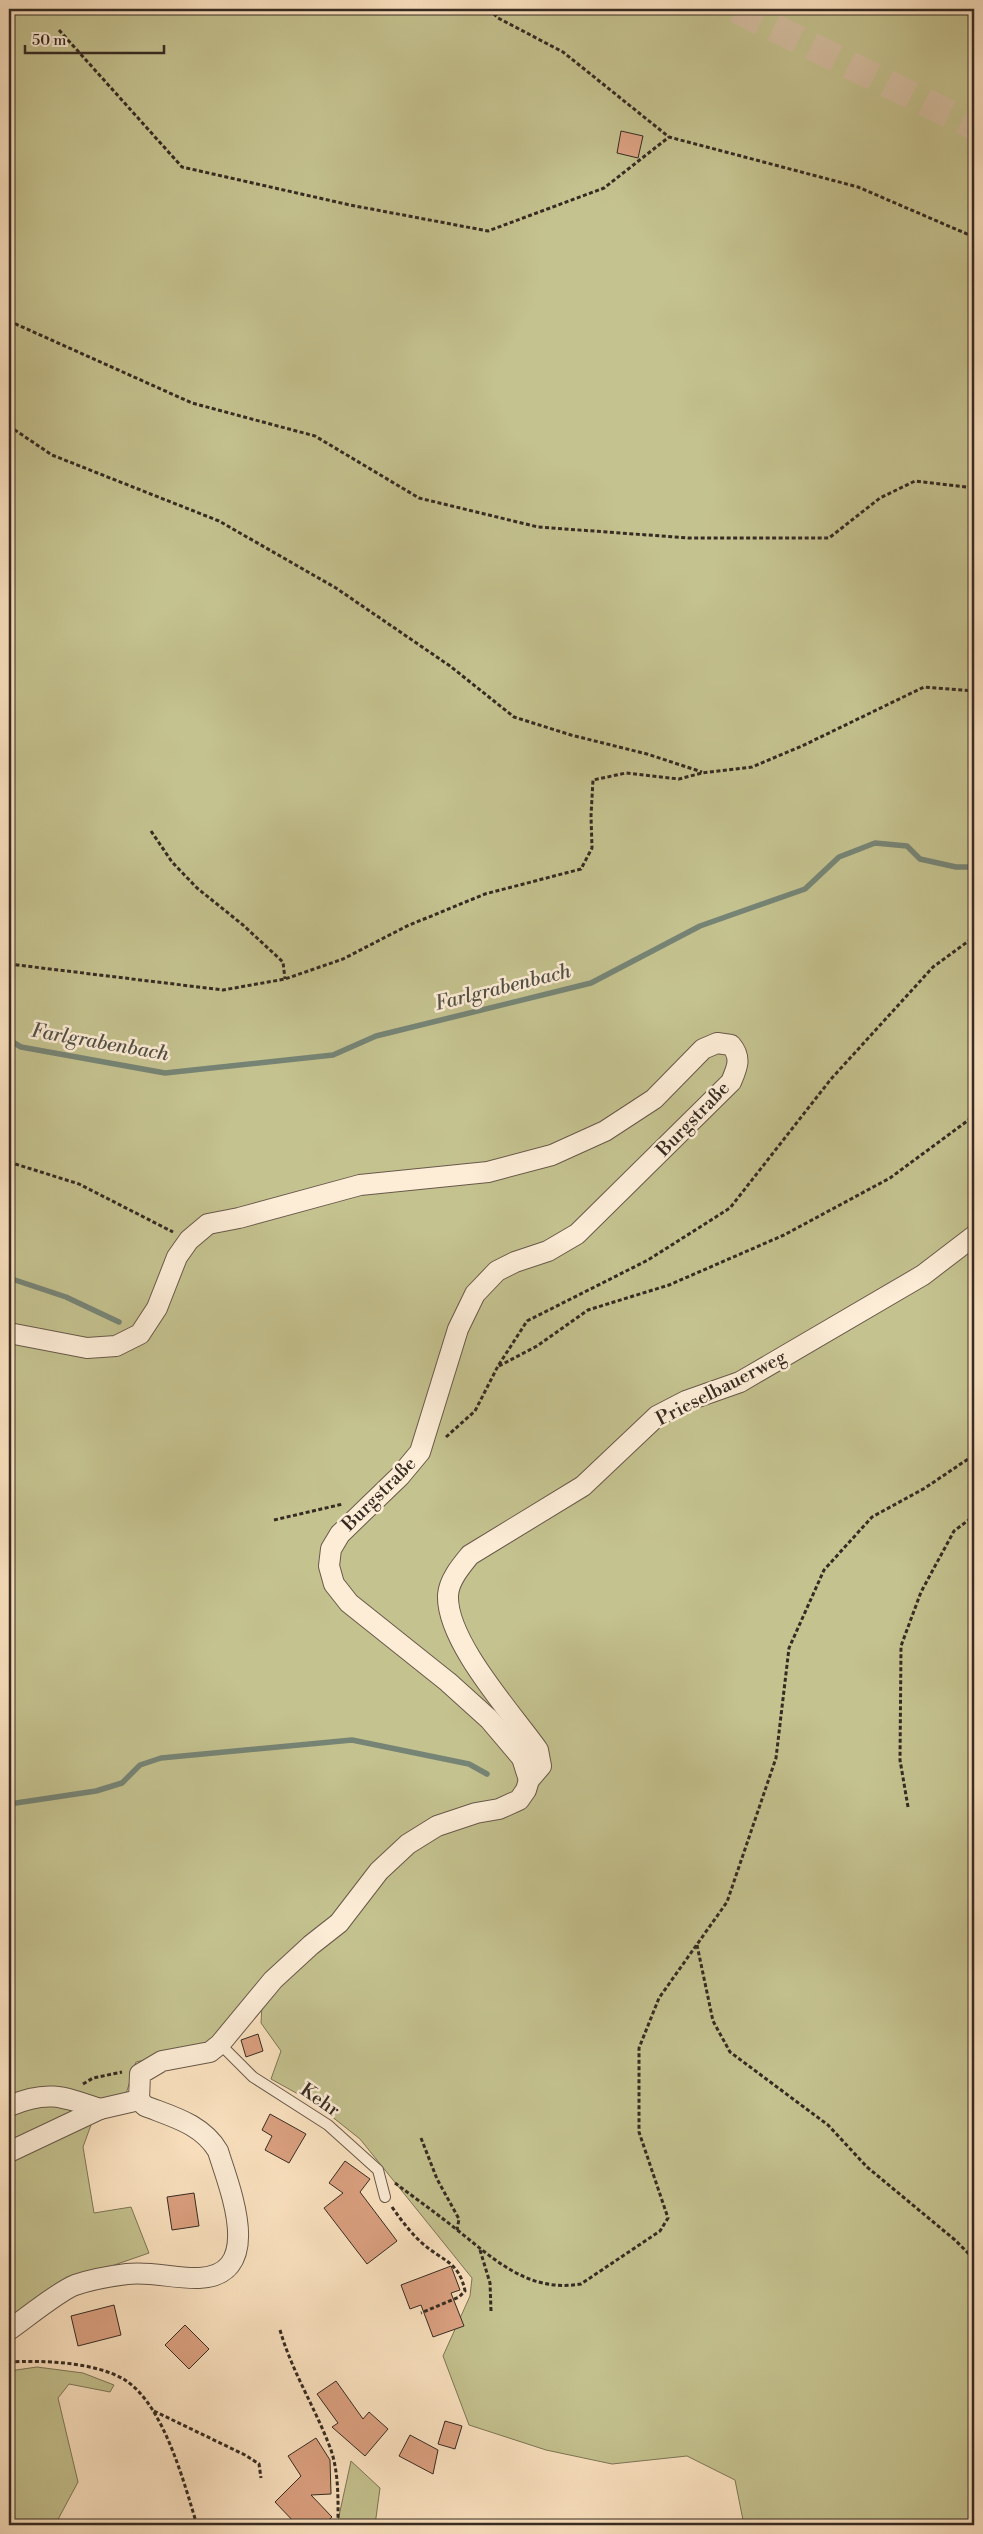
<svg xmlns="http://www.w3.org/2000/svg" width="983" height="2534" font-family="'Libre Bodoni',serif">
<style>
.green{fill:#c4c28f;stroke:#7d7658}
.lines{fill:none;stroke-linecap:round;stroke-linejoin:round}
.stream{stroke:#768475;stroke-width:5.5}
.building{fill:#dca181;stroke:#362b22}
.motorway-tunnel{stroke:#d4bea1;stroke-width:28;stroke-dasharray:28 14;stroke-linecap:butt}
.service-casing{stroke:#68594a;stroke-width:12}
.minor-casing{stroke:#68594a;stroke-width:22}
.path{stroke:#362b22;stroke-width:3;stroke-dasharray:4 2.5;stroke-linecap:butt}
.service{stroke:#fdedd7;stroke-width:10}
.minor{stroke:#fdedd7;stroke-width:20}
.labels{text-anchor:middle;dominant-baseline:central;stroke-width:5;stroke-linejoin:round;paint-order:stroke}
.street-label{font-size:19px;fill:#362b22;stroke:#fdedd7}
.water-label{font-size:20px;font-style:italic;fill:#505045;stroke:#fdedd7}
</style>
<rect width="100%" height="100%" fill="#fce3c1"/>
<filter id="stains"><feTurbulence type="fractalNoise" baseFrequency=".004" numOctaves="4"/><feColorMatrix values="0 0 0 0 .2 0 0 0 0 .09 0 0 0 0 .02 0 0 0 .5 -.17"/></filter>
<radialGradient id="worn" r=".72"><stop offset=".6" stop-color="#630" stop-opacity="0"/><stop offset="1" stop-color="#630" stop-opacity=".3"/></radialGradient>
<g class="green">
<polygon points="9,9 974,9 974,2525 744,2525 735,2480 687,2456 612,2464 546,2450 469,2425 443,2356 470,2296 472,2278 360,2139 316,2104 271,2079 281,2051 261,2023 262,2005 280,1983 344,1927 373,1888 409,1851 439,1831 515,1809 527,1799 543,1764 543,1748 528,1722 493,1679 455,1616 455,1595 462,1572 447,1573 440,1591 444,1612 457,1650 523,1740 530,1755 530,1764 517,1789 503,1801 462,1809 429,1823 396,1844 362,1879 327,1924 297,1946 263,1979 222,2031 200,2047 136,2062 125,2097 99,2103 83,2147 94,2213 131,2207 149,2253 74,2279 9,2327"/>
<polygon points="37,2367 83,2373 114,2385 110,2392 69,2384 58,2398 78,2482 55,2525 9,2525 9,2371"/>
<polygon points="351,2461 380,2488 375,2525 337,2525"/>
</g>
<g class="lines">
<g class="stream">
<polyline points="9,1040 21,1047 165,1073 333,1055 376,1036 591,983 700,926 805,889 839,857 875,843 907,846 920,859 956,867 974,867"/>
<polyline points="9,1278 66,1297 119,1322"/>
<polyline points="16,1803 96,1791 122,1783 140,1765 161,1758 352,1740 469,1764 487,1774"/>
</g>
</g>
<g class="building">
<polygon points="621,131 643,136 638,158 617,153"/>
<polygon points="258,2034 263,2051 246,2057 241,2040"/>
<polygon points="270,2114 306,2134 289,2163 265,2150 272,2136 262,2130"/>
<polygon points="345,2161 370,2179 360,2192 397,2241 367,2264 324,2208 343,2193 329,2183"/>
<polygon points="194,2193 199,2226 172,2230 167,2197"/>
<polygon points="451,2266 460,2290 451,2293 464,2326 433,2337 421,2305 410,2309 401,2285"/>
<polygon points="114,2305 121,2335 78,2346 71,2316"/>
<polygon points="185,2325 209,2349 189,2369 165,2345"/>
<polygon points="336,2381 363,2419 369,2412 388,2429 365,2456 332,2427 338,2423 317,2394"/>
<polygon points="445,2421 462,2426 455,2449 438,2444"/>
<polygon points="410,2435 438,2450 433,2474 399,2456"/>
<polygon points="316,2438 330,2460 331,2494 311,2495 332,2517 323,2525 297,2525 275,2502 301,2476 288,2456"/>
</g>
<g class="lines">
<polyline class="motorway-tunnel" points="736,9 974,126"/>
<defs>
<polyline id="service" points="220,2044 253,2077 328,2125 378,2170 385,2197"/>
<g id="minor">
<path d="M9,1333l78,15 29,-2 24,-12 17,-26 20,-51 12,-17 19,-16 31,-6 121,-33 128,-13 64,-17 53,-24 49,-32 49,-50 14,-6 14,2c11,13 6,23 0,37l-154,152 -29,17 -33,11 -18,9 -22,23 -17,35 -38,123 -20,24 -60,58 -9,15 -2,17 5,18 15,19 99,79 41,37 33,39 7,22"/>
<path d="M139,2100l1,-26 22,-13 48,-9 10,-8 53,-64 38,-35 28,-22 40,-52 29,-27 29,-18 39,-13 23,-4 20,-9 7,-10 3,-10 12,-14 -3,-16c-27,-38 -92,-109 -90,-155 1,-15 13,-29 22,-40l113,-69 74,-70 29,-15 54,-19 183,-107 51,-39"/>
<path d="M9,2106c38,-16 53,-10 91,3"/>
<polyline points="9,2152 100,2109 139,2100"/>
<path d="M9,2330c16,-11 50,-39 66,-45 15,-5 36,-9 52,-11 24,-3 48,5 72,4 67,-3 30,-91 19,-127 -16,-27 -45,-34 -73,-45l-6,-6"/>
</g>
</defs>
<use href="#service" class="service-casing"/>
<use href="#minor" class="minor-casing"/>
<g class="path">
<polyline points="489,9 498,18 563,52 669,137 858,187 974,237"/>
<polyline points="59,30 182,167 350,205 488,231 604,188 669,137"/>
<polyline points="9,321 192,403 315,436 419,498 538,527 689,538 829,538 880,498 915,481 974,488"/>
<polyline points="9,426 52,455 219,521 336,588 450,666 514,717 571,735 647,754 702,772"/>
<polyline points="151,831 172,862 197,888 243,925 283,962 285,979"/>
<polyline points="9,964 223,990 285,979 343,959 407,926 485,894 581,869 592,848 591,816 593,780 626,773 679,779 702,773 752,767 802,746 924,687 974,691"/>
<polyline points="9,1162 79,1184 173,1232"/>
<polyline points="499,1366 537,1346 588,1310 669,1285 784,1235 890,1178 974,1116"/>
<polyline points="446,1437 475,1411 498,1366 527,1321 648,1260 730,1208 831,1079 933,967 974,937"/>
<polyline points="274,1520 343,1504"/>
<polyline points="908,1807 900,1760 901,1646 921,1592 954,1531 974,1516"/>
<polyline points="697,1945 713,2021 730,2052 828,2125 867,2167 955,2240 974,2259"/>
<polyline points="83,2084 93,2078 122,2072"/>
<polyline points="421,2138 437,2179 459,2219 457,2230"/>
<path d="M395,2183c20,15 41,30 61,46 38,30 72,64 125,55l79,-53 8,-13 -29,-86v-84l20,-50 68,-96 49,-144 13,-110 35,-78 48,-53 53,-29 49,-33"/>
<path d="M392,2207c9,13 18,25 30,36 20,18 37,18 43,48l-6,6 -38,16"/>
<polyline points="480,2250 490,2283 491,2311"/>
<path d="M280,2330c12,42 36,79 51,120 8,24 7,50 7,75"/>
<path d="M9,2362c33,-2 87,0 116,18 39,25 59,103 72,145"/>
<polyline points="154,2411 245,2455 259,2464 261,2478"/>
</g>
<use href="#service" class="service"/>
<use href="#minor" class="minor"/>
</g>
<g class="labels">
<g class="street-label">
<text transform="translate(693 1119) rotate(-46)">Burgstraße</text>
<text transform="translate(721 1388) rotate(-27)">Prieselbauerweg</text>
<text transform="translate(379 1494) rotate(-45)">Burgstraße</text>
<text transform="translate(320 2100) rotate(35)">Kehr</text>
</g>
<g class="water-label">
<text transform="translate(503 988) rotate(-14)">Farlgrabenbach</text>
<text transform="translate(100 1043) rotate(10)">Farlgrabenbach</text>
</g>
</g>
<rect width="983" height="2534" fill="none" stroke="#fce3c1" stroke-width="30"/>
<rect x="10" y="10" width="963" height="2514" fill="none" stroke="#362b22" stroke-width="2.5"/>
<rect x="15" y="15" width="953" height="2504" fill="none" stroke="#362b22"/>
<path d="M25 45v8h139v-8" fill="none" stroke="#362b22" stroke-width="2.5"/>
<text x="32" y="45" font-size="15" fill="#362b22" stroke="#fdedd7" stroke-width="4" paint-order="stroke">50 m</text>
<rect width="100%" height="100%" filter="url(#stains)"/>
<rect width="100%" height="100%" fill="url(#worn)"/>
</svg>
